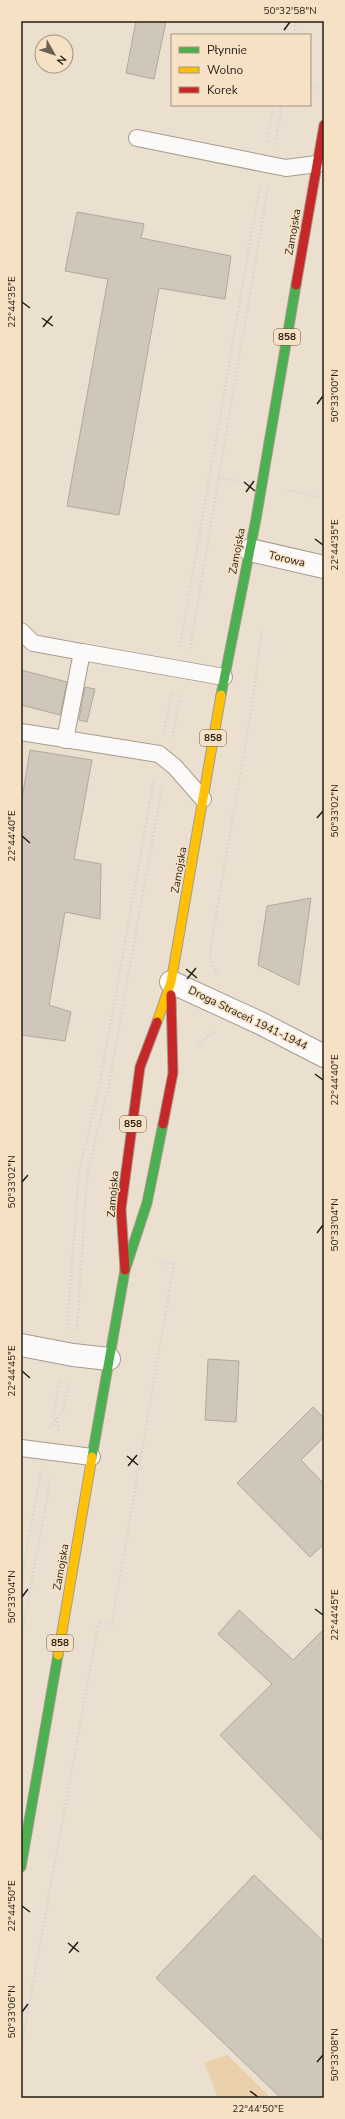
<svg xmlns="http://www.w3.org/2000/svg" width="345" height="2119" font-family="'Nunito Sans',sans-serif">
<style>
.green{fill:#ead1ac}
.building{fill:#d0c7bb;stroke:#b1a89c}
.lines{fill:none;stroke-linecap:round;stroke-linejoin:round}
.lane-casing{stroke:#a59c90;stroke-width:18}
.street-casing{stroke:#a59c90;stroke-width:24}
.fast-casing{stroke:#a59c90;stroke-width:11}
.slow-casing{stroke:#a59c90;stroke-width:11}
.jam-casing{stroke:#a59c90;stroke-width:11}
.path{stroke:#dad7d2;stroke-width:2.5;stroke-dasharray:2 2;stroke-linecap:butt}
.lane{stroke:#fcfaf8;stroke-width:16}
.street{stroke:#fcfaf8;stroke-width:22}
.fast{stroke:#4caf50;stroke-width:9}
.slow{stroke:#ffc107;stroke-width:9}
.jam{stroke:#c62828;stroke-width:9}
.ticks{fill:none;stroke:#251e13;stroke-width:1.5}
.labels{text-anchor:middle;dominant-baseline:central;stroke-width:3;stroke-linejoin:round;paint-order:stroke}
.shield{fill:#f6e1c5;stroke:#645848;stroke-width:1}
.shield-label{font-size:10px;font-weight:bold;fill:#251e13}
.street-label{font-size:11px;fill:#251e13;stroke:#f6e1c5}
.neatline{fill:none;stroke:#251e13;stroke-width:1.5}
.ticks-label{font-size:10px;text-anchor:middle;fill:#251e13}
</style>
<rect width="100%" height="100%" fill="#ebe0d0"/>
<polygon class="green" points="228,2055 271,2098 218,2098 204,2062"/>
<g class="building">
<polygon points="136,21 166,21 154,79 126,73"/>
<polygon points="77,212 144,224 141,238 231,256 225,299 159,288 119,515 67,506 108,279 65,271"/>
<polygon points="21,670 67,682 60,715 21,705"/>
<polygon points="85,687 95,689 87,722 79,720"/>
<polygon points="30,750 92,760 74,859 101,864 100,919 65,912 49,1005 71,1012 65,1041 21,1035 21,805"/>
<polygon points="311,898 299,985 258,965 267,906"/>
<polygon points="208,1359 239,1361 236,1422 205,1420"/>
<polygon points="313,1407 324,1418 324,1437 301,1460 324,1484 324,1544 310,1557 237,1483"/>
<polygon points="239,1610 293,1660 324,1629 324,1842 220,1735 272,1684 218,1634"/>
<polygon points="254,1875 324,1942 324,2098 281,2098 156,1978"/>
</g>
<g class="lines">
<defs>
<g id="lane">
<polyline points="137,138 286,168 317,164"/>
<polyline points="21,631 33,643 82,652"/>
<polyline points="21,732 159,754 175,767 203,799"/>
<polyline points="65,740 82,652 224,677"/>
<polyline points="21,1448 92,1457"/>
</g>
<g id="street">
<polyline points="250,550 324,567"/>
<polyline points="171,982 260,1023 324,1056"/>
<polyline points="21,1345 73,1355 109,1359"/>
</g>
<g id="fast">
<polyline points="221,695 256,519 296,285"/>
<polyline points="92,1457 125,1270 147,1203 163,1124"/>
<polyline points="21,1867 58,1655"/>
</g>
<g id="slow">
<polyline points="157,1022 171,982 221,695"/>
<polyline points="58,1655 92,1457"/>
</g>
<g id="jam">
<polyline points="296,285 324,125"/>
<polyline points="163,1124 173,1073 171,995"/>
<polyline points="125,1270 121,1209 140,1067 157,1022"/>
</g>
</defs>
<use href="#lane" class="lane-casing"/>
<use href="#street" class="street-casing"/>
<use href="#fast" class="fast-casing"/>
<use href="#slow" class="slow-casing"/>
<use href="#jam" class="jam-casing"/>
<g class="path">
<polyline points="285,35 287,21"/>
<polyline points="294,35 296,21"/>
<polyline points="310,85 324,88"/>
<polyline points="267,142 273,105"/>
<polyline points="275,144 282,105"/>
<polyline points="219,478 237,481"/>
<polyline points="287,490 324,498"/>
<polyline points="180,647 260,185"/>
<polyline points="190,649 268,186"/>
<polyline points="164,731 172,691"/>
<polyline points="172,737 181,693"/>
<polyline points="217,974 210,958 211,945 251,711 262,630"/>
<polyline points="199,1046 203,1040 216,1031"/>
<polyline points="67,1329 79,1171 99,1088 154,779"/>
<polyline points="77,1330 87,1175 108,1089 162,787"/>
<polyline points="49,1428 63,1411 69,1381"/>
<polyline points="59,1431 54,1410 60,1379"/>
<polyline points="21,1583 41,1472"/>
<polyline points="21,1640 51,1475"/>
<polyline points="21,2049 99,1621 112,1623 174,1264 154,1261"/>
</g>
<use href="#lane" class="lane"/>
<use href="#street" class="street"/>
<use href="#fast" class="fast"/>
<use href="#slow" class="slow"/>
<use href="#jam" class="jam"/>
</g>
<path class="ticks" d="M284,30l6,-8M22,302l8,6M42,318l11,8M43,327l9,-11M317,404l6,-8M244,482l11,9M246,492l8,-11M315,539l8,6M317,818l6,-7M22,836l8,7M186,969l11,9M187,979l9,-11M315,1074l8,6M22,1182l6,-7M317,1233l6,-8M22,1371l8,7M127,1456l11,9M128,1466l9,-11M22,1597l6,-8M315,1609l8,6M22,1906l8,6M68,1943l11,9M69,1953l9,-11M22,2012l6,-8M317,2062l6,-7M250,2091l8,6"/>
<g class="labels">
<g class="shield">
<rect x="274" y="329" width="26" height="16" rx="3"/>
<rect x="200" y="730" width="26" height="16" rx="3"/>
<rect x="120" y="1116" width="26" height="16" rx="3"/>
<rect x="47" y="1635" width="26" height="16" rx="3"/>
</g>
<g class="shield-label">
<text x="287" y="337">858</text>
<text x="213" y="738">858</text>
<text x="133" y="1124">858</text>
<text x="60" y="1643">858</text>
</g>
<g class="street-label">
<text transform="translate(293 232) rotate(-80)">Zamojska</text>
<text transform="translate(237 551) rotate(-79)">Zamojska</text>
<text transform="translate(287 559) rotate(13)">Torowa</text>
<text transform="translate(179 870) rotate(-80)">Zamojska</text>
<text transform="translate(248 1018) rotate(26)">Droga Straceń 1941-1944</text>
<text transform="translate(113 1194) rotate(-85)">Zamojska</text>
<text transform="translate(61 1567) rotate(-80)">Zamojska</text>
</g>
</g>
<rect width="345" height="2119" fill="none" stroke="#f6e1c5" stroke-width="44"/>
<rect x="171" y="34" width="140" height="72" fill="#f6e1c5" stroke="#a2937e"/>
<rect x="179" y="47" width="20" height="6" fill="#4caf50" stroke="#a2937e"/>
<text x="207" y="54" font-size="12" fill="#251e13">Płynnie</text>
<rect x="179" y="67" width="20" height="6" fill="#ffc107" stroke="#a2937e"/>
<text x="207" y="74" font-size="12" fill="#251e13">Wolno</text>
<rect x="179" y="87" width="20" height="6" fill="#c62828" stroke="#a2937e"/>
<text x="207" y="94" font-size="12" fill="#251e13">Korek</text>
<g transform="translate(54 54) rotate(129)"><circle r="19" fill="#f6e1c5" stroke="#a2937e"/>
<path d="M0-3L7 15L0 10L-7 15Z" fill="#6a6255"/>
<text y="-6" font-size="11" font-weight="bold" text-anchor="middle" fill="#251e13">N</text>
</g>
<rect x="22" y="22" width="301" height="2075" class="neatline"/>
<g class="ticks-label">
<text x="290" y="14">50°32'58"N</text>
<text transform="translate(11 302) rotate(-90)" y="4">22°44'35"E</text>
<text transform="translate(334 396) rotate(-90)" y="4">50°33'00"N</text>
<text transform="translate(334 545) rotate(-90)" y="4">22°44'35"E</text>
<text transform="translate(334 811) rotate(-90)" y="4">50°33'02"N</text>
<text transform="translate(11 836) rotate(-90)" y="4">22°44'40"E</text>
<text transform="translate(334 1080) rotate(-90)" y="4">22°44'40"E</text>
<text transform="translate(11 1182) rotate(-90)" y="4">50°33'02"N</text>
<text transform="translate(334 1225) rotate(-90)" y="4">50°33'04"N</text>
<text transform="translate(11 1371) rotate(-90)" y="4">22°44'45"E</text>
<text transform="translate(11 1597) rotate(-90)" y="4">50°33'04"N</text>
<text transform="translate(334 1615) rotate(-90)" y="4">22°44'45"E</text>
<text transform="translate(11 1906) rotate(-90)" y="4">22°44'50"E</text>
<text transform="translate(11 2012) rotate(-90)" y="4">50°33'06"N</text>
<text transform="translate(334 2055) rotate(-90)" y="4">50°33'08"N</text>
<text x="258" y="2112">22°44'50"E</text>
</g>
</svg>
